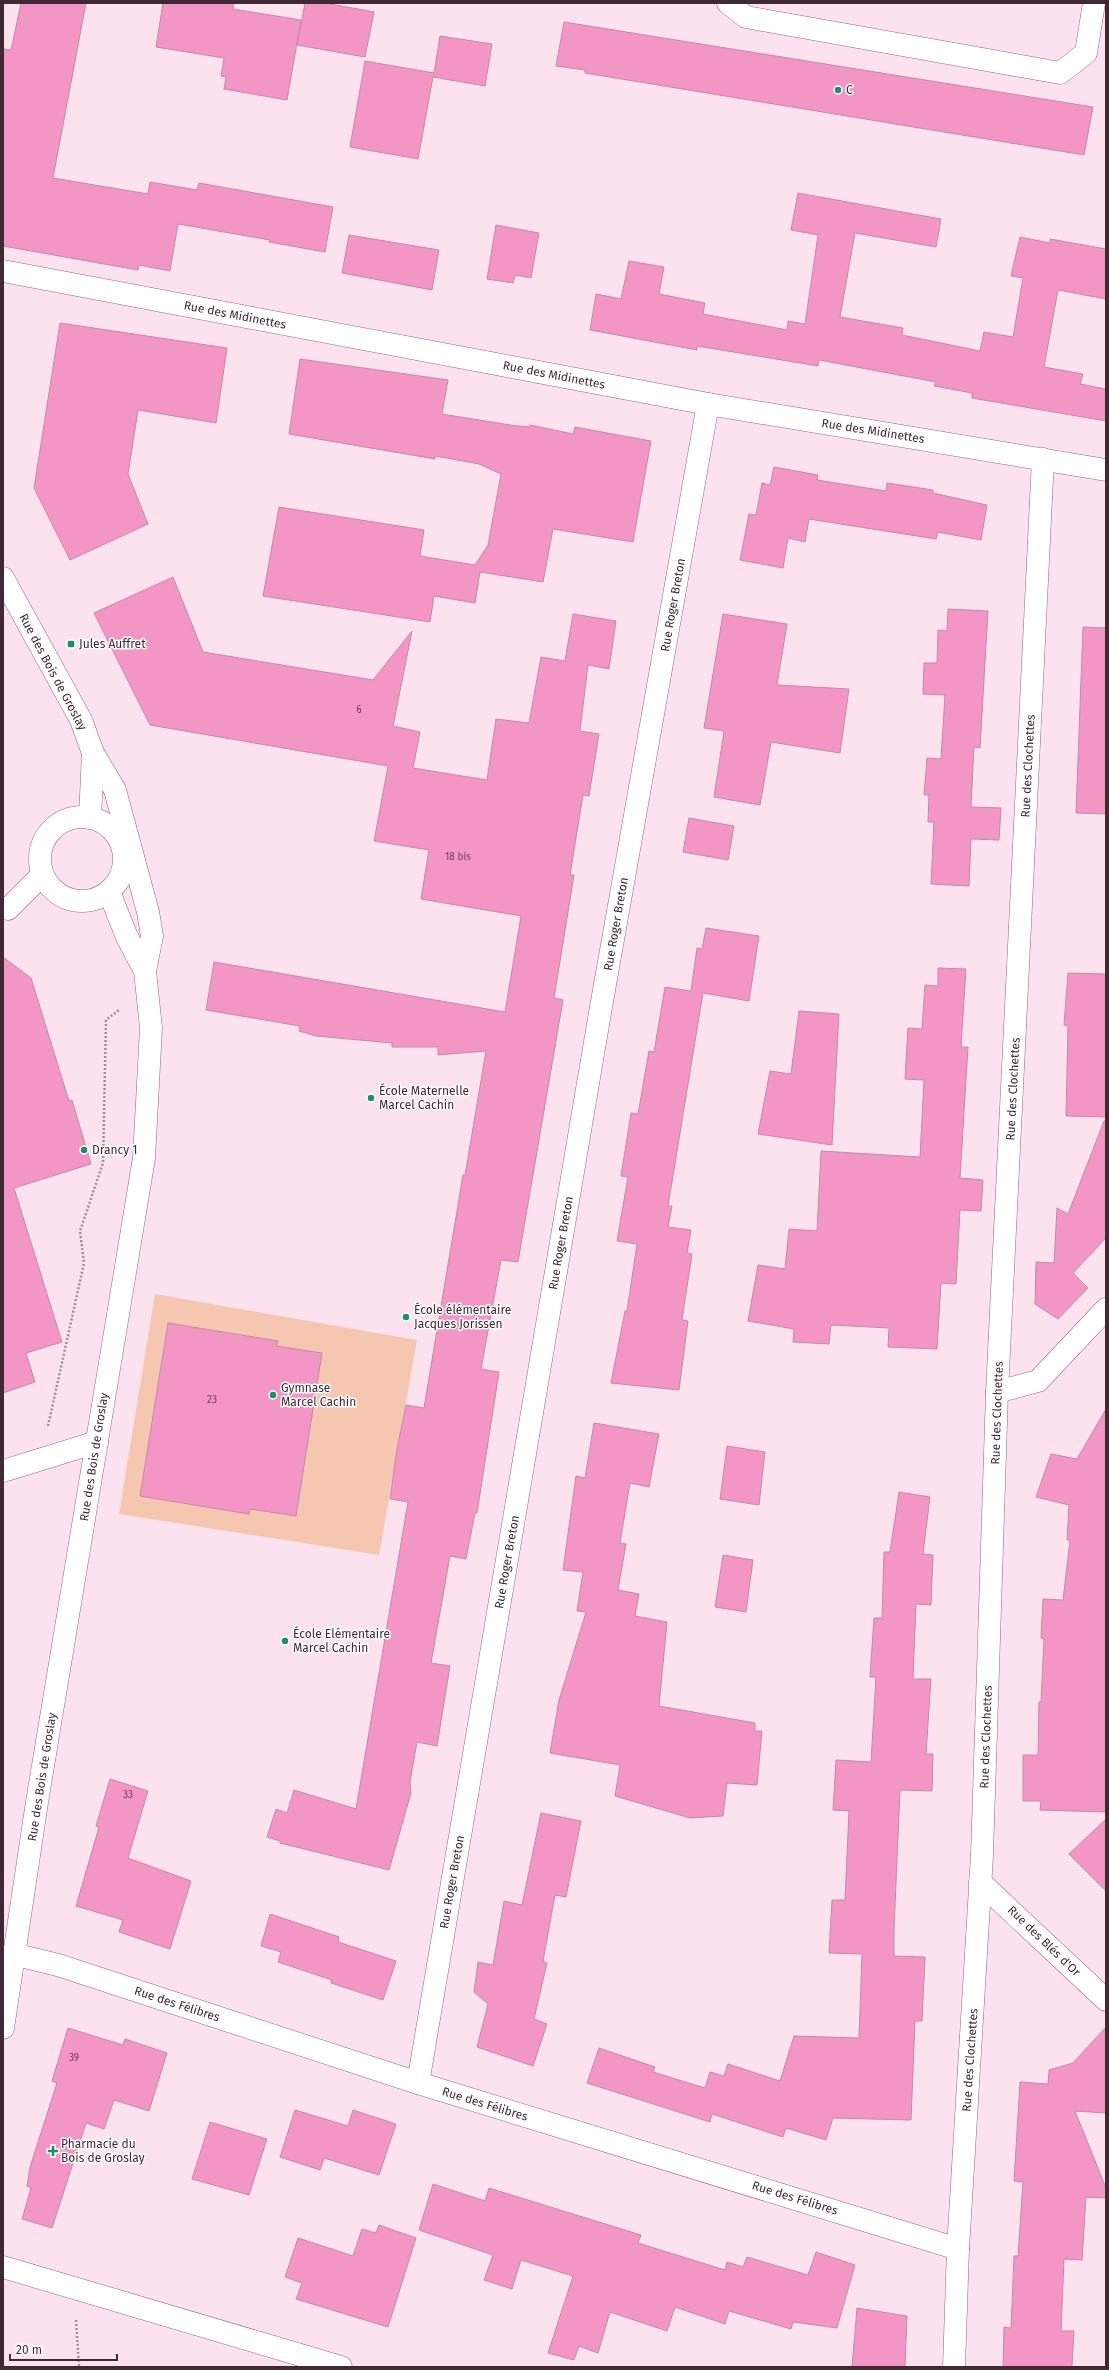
<svg xmlns="http://www.w3.org/2000/svg" width="1109" height="2370" font-family="'Fira Sans',sans-serif">
<style>
.green{fill:#f5c7b0}
.building{fill:#f496c5;stroke:#c58aa7}
.lines{fill:none;stroke-linecap:round;stroke-linejoin:round}
.minor-casing{stroke:#9b637f;stroke-width:23}
.path{stroke:#a48b97;stroke-width:2.5;stroke-dasharray:2 2;stroke-linecap:butt}
.minor{stroke:#fff;stroke-width:22}
.poi-dot{fill:#1c8d6d;stroke:#fff;stroke-width:1.5}
.labels{text-anchor:middle;dominant-baseline:central;stroke-width:3;stroke-linejoin:round;paint-order:stroke}
.number-label{font-size:10px;fill:#6d4458}
.poi-label{font-size:12px;fill:#402834;stroke:#fff;text-anchor:start}
.street-label{font-size:12px;fill:#402834;stroke:#fff}
</style>
<rect width="100%" height="100%" fill="#fce2ee"/>
<polygon class="green" points="155,1294 417,1340 379,1555 119,1514"/>
<g class="building">
<polygon points="21,3 86,3 53,178 148,194 150,182 197,190 199,183 333,207 325,252 269,242 270,240 178,224 170,271 139,265 138,270 3,246 3,49 11,50"/>
<polygon points="163,3 234,3 233,9 301,20 287,100 224,89 226,77 221,76 224,58 156,47"/>
<polygon points="305,3 325,3 374,12 365,57 297,45"/>
<polygon points="564,22 1093,107 1084,155 585,73 585,70 556,66"/>
<polygon points="440,36 492,44 485,86 433,77 418,159 350,147 365,61 434,73"/>
<polygon points="798,193 941,219 936,247 855,233 840,317 903,328 902,335 980,351 984,332 1013,337 1023,278 1011,276 1020,237 1050,243 1050,239 1106,249 1106,299 1058,290 1044,367 1083,374 1080,384 1106,389 1106,421 972,398 972,393 934,386 936,382 819,360 818,366 697,346 697,350 590,330 596,294 621,299 629,261 664,267 659,294 705,303 703,314 787,330 788,321 805,324 818,235 791,230"/>
<polygon points="496,225 539,233 531,278 515,275 513,283 487,279"/>
<polygon points="349,235 439,250 432,290 342,273"/>
<polygon points="60,323 227,348 216,423 138,410 128,474 148,524 70,560 34,488"/>
<polygon points="300,359 448,380 442,414 510,425 529,427 530,425 573,434 575,427 651,441 633,542 553,529 543,582 480,572 475,603 434,596 430,622 263,596 279,507 424,530 420,556 475,565 488,545 501,474 479,464 435,456 435,459 289,434"/>
<polygon points="774,467 818,475 817,480 886,491 887,483 933,490 933,493 987,505 981,540 938,532 936,539 809,519 805,542 788,538 783,568 740,560 749,514 756,515 762,483 770,485"/>
<polygon points="173,577 203,652 373,680 412,631 393,726 420,732 413,768 487,780 496,719 529,723 541,657 565,661 573,614 616,621 609,669 588,665 580,731 599,734 589,796 583,795 570,875 574,875 554,998 563,1000 518,1262 501,1260 481,1369 499,1372 477,1513 475,1513 466,1559 450,1556 431,1663 450,1666 437,1746 417,1742 410,1782 411,1793 389,1870 280,1843 280,1841 267,1837 276,1809 287,1813 294,1790 356,1809 408,1502 390,1499 397,1449 406,1405 424,1408 463,1175 465,1175 486,1051 438,1055 438,1047 392,1047 392,1043 316,1036 299,1031 300,1026 206,1010 214,962 505,1012 521,916 421,899 429,850 374,841 388,766 150,725 94,613"/>
<polygon points="948,609 988,611 980,748 974,747 971,807 1001,808 999,840 971,839 969,886 931,884 934,822 928,822 929,795 924,795 927,758 941,759 945,695 923,694 924,663 937,663 938,630 947,631"/>
<polygon points="723,614 787,624 777,685 849,689 840,753 771,742 760,805 714,797 724,731 704,728"/>
<polygon points="1083,627 1106,628 1106,814 1076,813"/>
<polygon points="689,818 734,826 728,860 683,852"/>
<polygon points="706,928 759,936 749,1001 703,993 668,1206 672,1206 668,1227 691,1230 687,1253 692,1254 682,1320 688,1321 679,1390 611,1383 625,1311 627,1311 637,1244 617,1241 628,1177 621,1176 631,1113 638,1114 649,1051 654,1052 665,987 691,991 697,948 702,949"/>
<polygon points="3,957 31,978 69,1101 72,1100 91,1164 14,1188 62,1342 26,1353 35,1382 3,1393"/>
<polygon points="938,968 966,969 961,1047 968,1047 960,1178 983,1180 981,1211 960,1210 956,1284 941,1283 937,1349 888,1347 889,1328 831,1325 829,1344 793,1342 794,1329 748,1321 758,1265 785,1269 789,1229 817,1231 821,1151 920,1157 924,1080 905,1079 908,1028 922,1029 925,985 938,986"/>
<polygon points="1068,973 1106,974 1106,1117 1066,1116 1068,1026 1064,1025"/>
<polygon points="799,1011 839,1014 832,1145 758,1134 770,1071 791,1074"/>
<polygon points="1104,1121 1106,1122 1106,1238 1073,1273 1088,1288 1058,1319 1035,1304 1036,1262 1054,1263 1057,1208 1068,1214"/>
<polygon points="168,1323 278,1341 276,1346 322,1353 296,1516 250,1509 249,1514 140,1496"/>
<polygon points="1106,1409 1106,1812 1040,1810 1041,1801 1023,1801 1023,1755 1038,1755 1039,1702 1041,1702 1044,1639 1041,1638 1043,1599 1063,1600 1070,1540 1067,1540 1069,1505 1036,1497 1051,1454 1077,1459"/>
<polygon points="594,1423 659,1434 649,1487 630,1483 620,1543 626,1544 618,1590 639,1594 635,1616 667,1622 659,1706 755,1723 755,1731 762,1731 757,1785 727,1783 723,1816 690,1818 615,1796 620,1765 550,1753 559,1700 586,1612 577,1611 583,1572 563,1570 576,1476 585,1478"/>
<polygon points="727,1446 765,1452 759,1505 720,1499"/>
<polygon points="899,1492 930,1497 923,1554 933,1555 931,1605 916,1604 913,1679 931,1679 926,1754 933,1754 932,1791 900,1790 894,1930 894,1956 925,1957 922,2021 915,2021 911,2120 833,2118 826,2140 786,2128 783,2137 712,2114 710,2122 587,2083 599,2048 655,2067 653,2072 705,2088 710,2072 724,2076 728,2064 780,2081 794,2036 859,2038 862,1954 829,1953 832,1900 845,1900 849,1811 833,1810 836,1760 871,1762 876,1677 870,1677 874,1618 882,1618 884,1552 890,1552"/>
<polygon points="723,1555 753,1560 746,1612 715,1607"/>
<polygon points="110,1779 148,1791 128,1858 191,1881 170,1949 119,1932 123,1920 76,1906 99,1827 96,1826"/>
<polygon points="541,1813 581,1821 566,1897 555,1895 543,1961 547,1963 534,2019 547,2024 533,2066 477,2047 488,2004 474,1992 478,1962 493,1965 504,1901 522,1905"/>
<polygon points="1106,1819 1106,1891 1069,1854"/>
<polygon points="270,1914 339,1937 338,1942 396,1961 383,2000 331,1983 332,1980 278,1962 281,1952 261,1946"/>
<polygon points="1106,2027 1106,2113 1075,2111 1106,2188 1106,2198 1086,2197 1082,2260 1064,2259 1061,2331 1074,2331 1072,2367 1003,2367 1004,2327 1011,2328 1014,2256 1018,2256 1023,2182 1014,2181 1020,2082 1048,2084 1049,2070 1073,2063"/>
<polygon points="68,2028 123,2045 125,2039 167,2053 149,2111 114,2100 104,2129 86,2123 52,2228 22,2219 31,2188 27,2186 30,2167 57,2083 52,2081"/>
<polygon points="295,2110 348,2126 353,2110 396,2124 379,2175 324,2158 320,2170 280,2157"/>
<polygon points="210,2122 267,2139 249,2195 192,2179"/>
<polygon points="433,2184 485,2201 489,2188 641,2235 638,2243 725,2270 727,2262 743,2267 747,2257 808,2275 816,2252 855,2265 837,2328 793,2322 791,2329 729,2311 725,2324 675,2307 667,2331 610,2312 598,2353 579,2346 574,2360 548,2353 573,2276 521,2260 512,2289 484,2280 493,2255 419,2230"/>
<polygon points="379,2225 416,2238 388,2327 296,2299 302,2283 285,2277 298,2238 353,2256 362,2229 376,2233"/>
<polygon points="857,2308 907,2316 905,2367 852,2367"/>
</g>
<g class="lines">
<defs>
<g id="minor">
<polyline points="728,3 746,17 1060,73 1086,53 1094,3"/>
<polyline points="3,271 708,404 1106,470"/>
<polyline points="3,578 81,720 93,753 90,818"/>
<polyline points="93,753 115,790 148,912 152,936 145,971"/>
<circle cx="82" cy="859" r="42"/>
<polyline points="3,908 8,909 42,875"/>
<polyline points="997,1392 1038,1381 1106,1309"/>
<polyline points="3,1471 97,1442"/>
<polyline points="980,1882 1106,2000"/>
<polyline points="13,1954 58,1965 418,2083 958,2249"/>
<polyline points="3,2028 37,1802 144,1158 151,1028 145,971 127,937 109,892"/>
<polyline points="418,2083 601,1007 708,404"/>
<polyline points="3,2267 341,2367"/>
<polyline points="954,2367 958,2249 982,1855 997,1392 1043,459"/>
</g>
</defs>
<use href="#minor" class="minor-casing"/>
<g class="path">
<polyline points="48,1426 84,1263 80,1231 103,1163 106,1020 119,1010"/>
<polyline points="76,2320 79,2367"/>
</g>
<use href="#minor" class="minor"/>
</g>
<g class="poi-dot">
<circle cx="838" cy="90" r="4"/>
<rect x="67" y="640" width="8" height="8" rx="2"/>
<circle cx="371" cy="1098" r="4"/>
<circle cx="84" cy="1150" r="4"/>
<circle cx="406" cy="1317" r="4"/>
<circle cx="273" cy="1395" r="4"/>
<circle cx="285" cy="1641" r="4"/>
<path d="M51 2145h4v4h4v4h-4v4h-4v-4h-4v-4h4z"/>
</g>
<g class="labels">
<g class="number-label">
<text x="359" y="710">6</text>
<text x="458" y="857">18 bis</text>
<text x="212" y="1400">23</text>
<text x="128" y="1795">33</text>
<text x="74" y="2058">39</text>
</g>
<g class="poi-label">
<text x="846" y="90">C</text>
<text x="79" y="644">Jules Auffret</text>
<text x="379" y="1091">École Maternelle<tspan x="379" dy="14">Marcel Cachin</tspan></text>
<text x="92" y="1150">Drancy 1</text>
<text x="414" y="1310">École élémentaire<tspan x="414" dy="14">Jacques Jorissen</tspan></text>
<text x="281" y="1388">Gymnase<tspan x="281" dy="14">Marcel Cachin</tspan></text>
<text x="293" y="1634">École Elémentaire<tspan x="293" dy="14">Marcel Cachin</tspan></text>
<text x="61" y="2144">Pharmacie du<tspan x="61" dy="14">Bois de Groslay</tspan></text>
</g>
<g class="street-label">
<text transform="translate(235 315) rotate(11)">Rue des Midinettes</text>
<text transform="translate(554 375) rotate(11)">Rue des Midinettes</text>
<text transform="translate(873 431) rotate(9)">Rue des Midinettes</text>
<text transform="translate(673 605) rotate(-80)">Rue Roger Breton</text>
<text transform="translate(53 672) rotate(62)">Rue des Bois de Groslay</text>
<text transform="translate(1028 766) rotate(-87)">Rue des Clochettes</text>
<text transform="translate(616 924) rotate(-80)">Rue Roger Breton</text>
<text transform="translate(1013 1089) rotate(-87)">Rue des Clochettes</text>
<text transform="translate(561 1243) rotate(-80)">Rue Roger Breton</text>
<text transform="translate(997 1413) rotate(-88)">Rue des Clochettes</text>
<text transform="translate(94 1457) rotate(-81)">Rue des Bois de Groslay</text>
<text transform="translate(507 1562) rotate(-80)">Rue Roger Breton</text>
<text transform="translate(986 1737) rotate(-88)">Rue des Clochettes</text>
<text transform="translate(42 1777) rotate(-81)">Rue des Bois de Groslay</text>
<text transform="translate(452 1882) rotate(-80)">Rue Roger Breton</text>
<text transform="translate(1044 1941) rotate(44)">Rue des Blés d'Or</text>
<text transform="translate(177 2004) rotate(18)">Rue des Félibres</text>
<text transform="translate(970 2060) rotate(-86)">Rue des Clochettes</text>
<text transform="translate(485 2104) rotate(17)">Rue des Félibres</text>
<text transform="translate(795 2198) rotate(17)">Rue des Félibres</text>
</g>
</g>
<rect width="1109" height="2370" fill="none" stroke="#402834" stroke-width="8"/>
<path d="M10 2354v6h107v-6" fill="none" stroke="#402834" stroke-width="2"/>
<text x="16" y="2354" font-size="12" fill="#402834" stroke="#ffffff" stroke-width="3" paint-order="stroke">20 m</text>
</svg>
